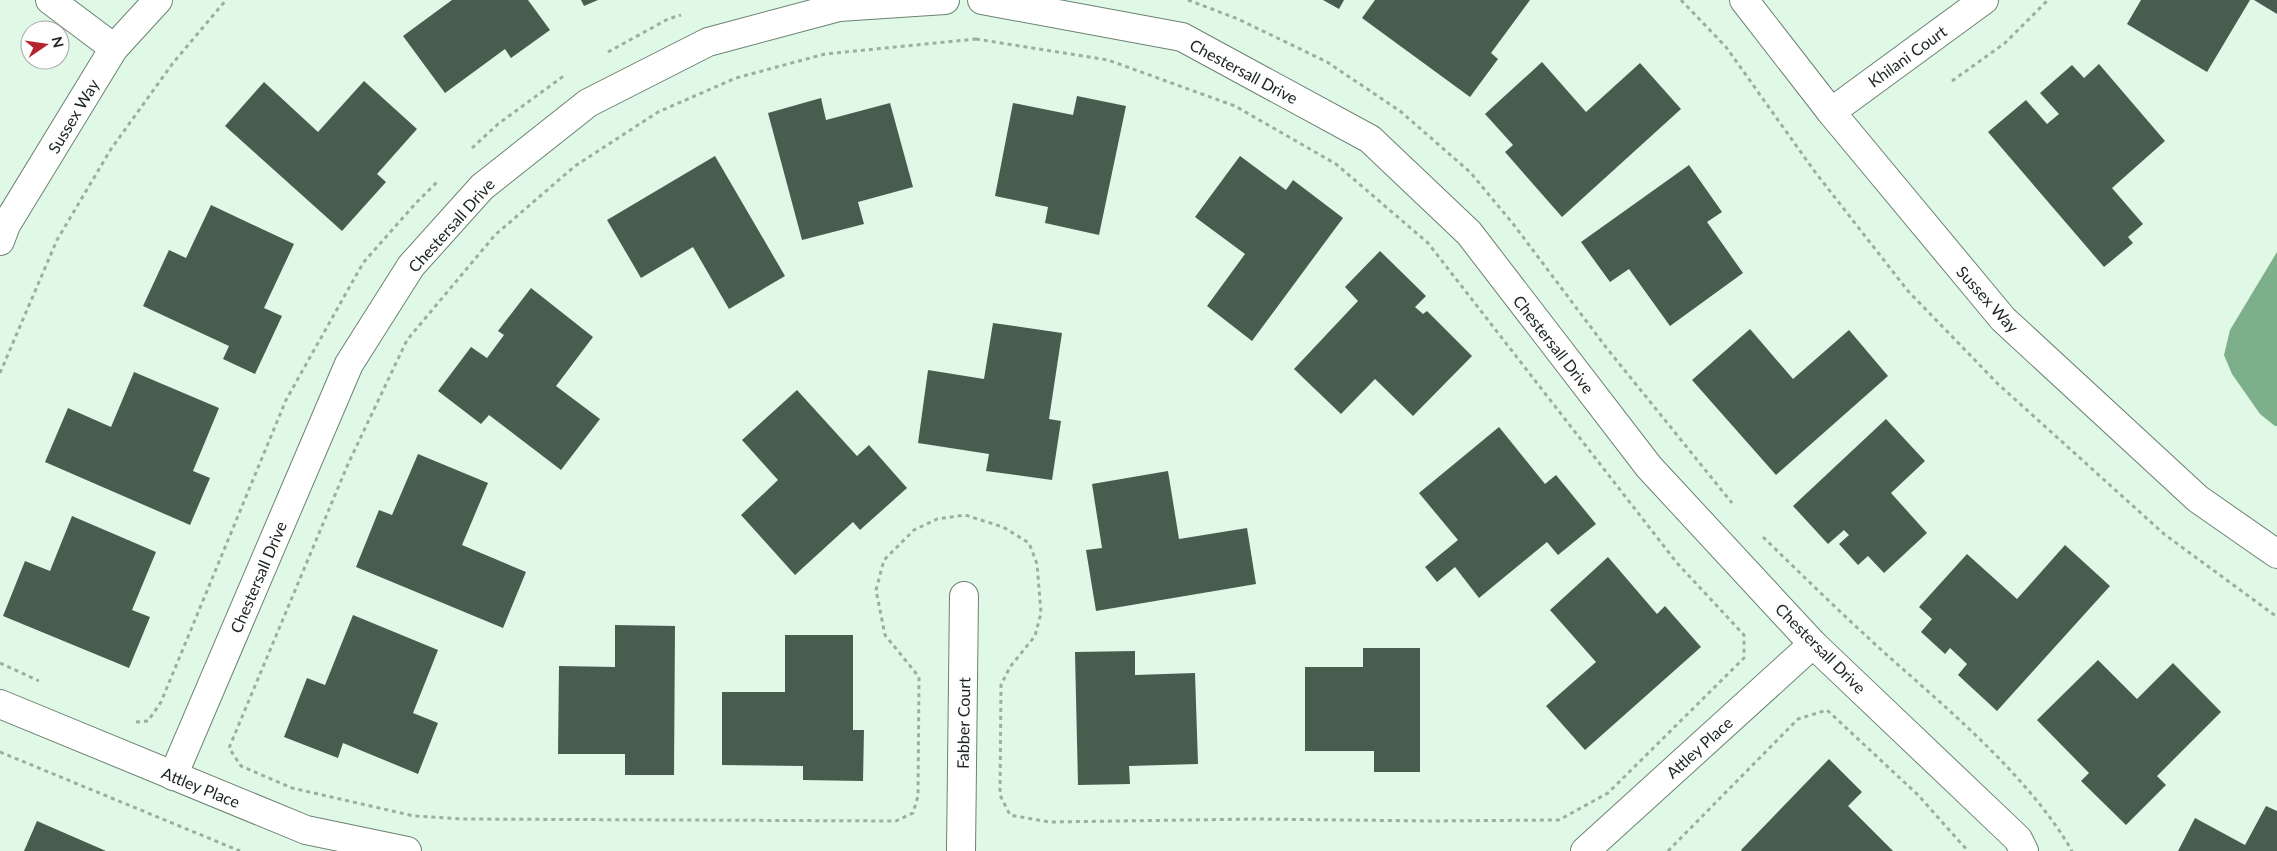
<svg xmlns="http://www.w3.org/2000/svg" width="2277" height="851" font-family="Lato,sans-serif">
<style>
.water{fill:#7daf8b}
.building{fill:#485d4e}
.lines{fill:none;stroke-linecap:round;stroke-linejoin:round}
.minor-casing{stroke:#6c8272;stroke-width:30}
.path{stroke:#9baea0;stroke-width:3;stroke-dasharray:4 4;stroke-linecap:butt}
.minor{stroke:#fff;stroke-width:28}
.labels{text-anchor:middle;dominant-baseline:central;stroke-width:5;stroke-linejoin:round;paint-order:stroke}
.street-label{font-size:16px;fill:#1b241d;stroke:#fefefe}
</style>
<rect width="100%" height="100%" fill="#e0f8e6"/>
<polygon class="water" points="2277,252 2277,426 2275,426 2260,414 2232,374 2224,355 2230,330"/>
<g class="building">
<polygon points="452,0 528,0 550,30 511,58 505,49 445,93 403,36"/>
<polygon points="581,0 598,0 584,6"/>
<polygon points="1323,0 1344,0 1339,9"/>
<polygon points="1375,0 1530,0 1491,53 1498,59 1470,97 1362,18"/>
<polygon points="2141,0 2250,0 2207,72 2127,24"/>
<polygon points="2254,0 2277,0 2277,14"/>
<polygon points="1542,62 1586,112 1640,63 1681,109 1562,217 1505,152 1513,145 1485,114"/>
<polygon points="2099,64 2165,141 2112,188 2143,224 2128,237 2133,243 2104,267 1988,132 2026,100 2047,124 2059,114 2040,93 2072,65 2084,78"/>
<polygon points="364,81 417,129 377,174 386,182 342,231 225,126 264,82 318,132"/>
<polygon points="1077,96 1126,106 1099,235 1045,223 1048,207 995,196 1013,103 1073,115"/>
<polygon points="821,98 826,120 890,103 913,187 858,202 864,224 802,240 768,113"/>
<polygon points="715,156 785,276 729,309 693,247 641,278 607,220"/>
<polygon points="1240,156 1286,190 1293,180 1343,218 1252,341 1207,306 1245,254 1195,217"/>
<polygon points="1689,165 1722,212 1707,222 1743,273 1670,326 1629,269 1610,282 1581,242"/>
<polygon points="211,205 294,244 264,308 282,316 255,374 223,359 229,346 143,306 169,250 186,258"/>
<polygon points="1380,251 1426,296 1415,307 1423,314 1427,311 1472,356 1413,416 1375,379 1341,414 1294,369 1358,301 1345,287"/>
<polygon points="531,288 593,337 556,386 600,419 561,470 489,415 481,424 438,391 471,347 487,358 504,335 498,331"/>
<polygon points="993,323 1062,333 1049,419 1061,421 1052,480 986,471 989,454 918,443 928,370 984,379"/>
<polygon points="1750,329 1793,379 1849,330 1888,376 1776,475 1692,380"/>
<polygon points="134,372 219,408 193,471 210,478 190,525 45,462 68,408 111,427"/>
<polygon points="797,390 857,456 869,445 907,488 860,530 853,522 795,575 741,515 778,480 742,440"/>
<polygon points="1886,419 1925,461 1891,493 1927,533 1884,573 1868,556 1858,565 1839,544 1849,535 1844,530 1828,544 1793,506"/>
<polygon points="1499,427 1545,484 1556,475 1596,524 1558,555 1547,542 1479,598 1455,567 1437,582 1425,567 1458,540 1419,493"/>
<polygon points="418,454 488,483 462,545 526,572 503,628 356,567 379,510 392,515"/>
<polygon points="1168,471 1179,539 1247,528 1256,584 1096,611 1086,550 1102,548 1092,484"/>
<polygon points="72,516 156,552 132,610 150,617 129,668 3,616 25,561 50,571"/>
<polygon points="2065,545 2110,586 1997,711 1958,675 1967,664 1950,648 1945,654 1921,632 1932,619 1919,607 1967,554 2017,599"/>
<polygon points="1608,557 1657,614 1665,606 1701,647 1585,750 1546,706 1596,662 1550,610"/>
<polygon points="353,615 438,650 413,713 438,723 418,774 343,743 338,758 284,737 307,678 325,685"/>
<polygon points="615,625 675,626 674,775 625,775 625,754 558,754 559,666 615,667"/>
<polygon points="785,635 853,635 853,730 864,730 863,781 803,780 803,766 722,765 722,692 785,692"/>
<polygon points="1363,648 1420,648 1420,772 1374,772 1374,751 1305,751 1305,667 1363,667"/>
<polygon points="1135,651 1135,675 1195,673 1198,764 1129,766 1130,784 1078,785 1075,652"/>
<polygon points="2098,660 2137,699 2173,663 2221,712 2157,776 2166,785 2126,825 2081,781 2089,773 2037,720"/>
<polygon points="1829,759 1862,792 1848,806 1893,851 1742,851 1741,850"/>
<polygon points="2266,806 2277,811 2277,851 2178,851 2195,818 2245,845"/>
<polygon points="37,821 106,851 24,851"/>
</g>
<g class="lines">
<defs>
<g id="minor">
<polyline points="50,0 114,48"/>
<polyline points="982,0 1182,37 1370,139 1469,233 1649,467 1813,644 2018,839 2024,851"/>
<polyline points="1744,0 1831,112 2003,319 2198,499 2277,554"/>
<polyline points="1831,112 1984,0"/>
<polyline points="0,241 6,225 114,48 158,0"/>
<polyline points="0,704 306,830 407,851"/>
<polyline points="173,776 349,364 411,266 482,187 588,103 708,42 839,7 945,0"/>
<polyline points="961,851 964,596"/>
<polyline points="1585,851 1813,644"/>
</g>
</defs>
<use href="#minor" class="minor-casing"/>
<g class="path">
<polyline points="1188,0 1238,19 1327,62 1400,111 1470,172 1514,225 1605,346 1732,503"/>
<polyline points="1681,0 1726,47 1815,172 1908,291 1997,383 2164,534 2277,617"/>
<polygon points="976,39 1108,60 1235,106 1336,164 1428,243 1677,563 1744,635 1744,658 1608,793 1559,820 1431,821 1256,819 1049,822 1010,815 1000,795 1001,685 1010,667 1035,636 1041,613 1037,564 1029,543 1003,527 965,515 937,519 914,530 884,560 876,590 885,635 919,677 918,796 913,813 896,821 463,819 414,816 292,788 241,766 229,748 348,464 407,340 495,235 575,166 658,112 736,78 825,54"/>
<polyline points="608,52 668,19 681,15"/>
<polyline points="1952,81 2005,43 2048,0"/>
<polyline points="472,148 498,124 565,75"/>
<polyline points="0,373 57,240 111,149 173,63 226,0"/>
<path d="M1763,537c41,40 82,80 124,118 63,56 143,123 185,196"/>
<polyline points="0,663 39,681"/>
<polyline points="136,722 148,721 161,702 286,400 363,263 416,203 439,180"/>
<polyline points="0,752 240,851"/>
<polyline points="1668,851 1798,719 1827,710 1918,795 1968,851"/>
</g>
<use href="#minor" class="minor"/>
</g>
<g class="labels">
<g class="street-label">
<text transform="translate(1907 56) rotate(-36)">Khilani Court</text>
<text transform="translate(1244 71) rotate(28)">Chestersall Drive</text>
<text transform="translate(73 116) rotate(-59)">Sussex Way</text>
<text transform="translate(451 225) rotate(-48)">Chestersall Drive</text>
<text transform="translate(1988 299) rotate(48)">Sussex Way</text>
<text transform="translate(1554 344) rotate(52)">Chestersall Drive</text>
<text transform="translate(258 577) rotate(-67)">Chestersall Drive</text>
<text transform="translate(1821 648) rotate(45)">Chestersall Drive</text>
<text transform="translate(963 723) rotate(-89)">Fabber Court</text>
<text transform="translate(1699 747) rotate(-42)">Attley Place</text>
<text transform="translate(201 787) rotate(22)">Attley Place</text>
</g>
</g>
<g transform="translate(45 45) rotate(77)"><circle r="24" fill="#fefefe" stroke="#a3a7a4"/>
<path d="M0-4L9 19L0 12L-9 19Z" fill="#b62430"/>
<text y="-8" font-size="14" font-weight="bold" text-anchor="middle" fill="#1b241d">N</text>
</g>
</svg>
